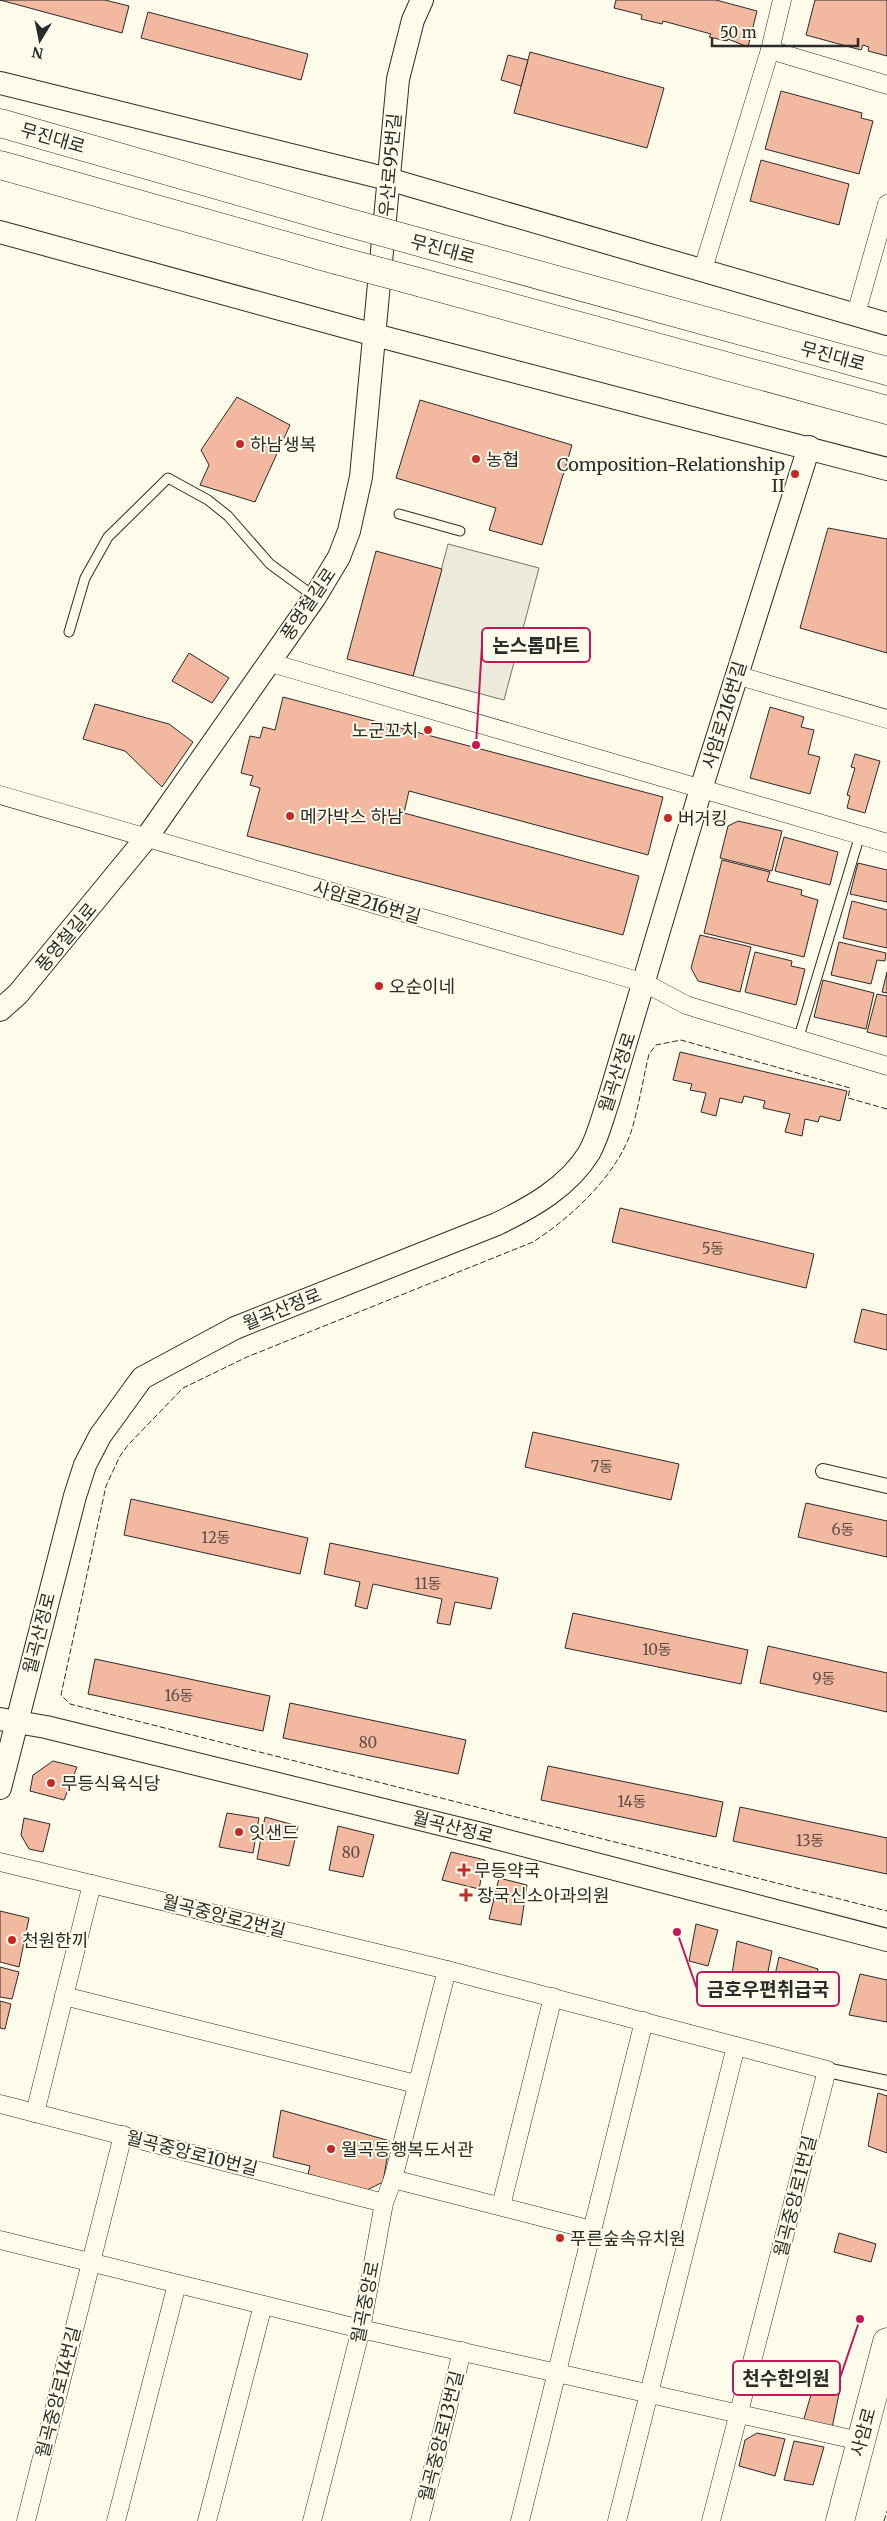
<svg xmlns="http://www.w3.org/2000/svg" width="887" height="2521" font-family="Merriweather,'Noto Sans KR',serif">
<style>
.parking{fill:#eceadb;stroke:#74746e}
.building{fill:#f2b8a0;stroke:#2b2b2b}
.lines{fill:none;stroke-linecap:round;stroke-linejoin:round}
.service-casing{stroke:#2b2b2b;stroke-width:11}
.pedestrian-casing{stroke:#2b2b2b;stroke-width:16}
.minor-casing{stroke:#2b2b2b;stroke-width:19}
.tertiary-casing{stroke:#2b2b2b;stroke-width:24}
.primary-casing{stroke:#2b2b2b;stroke-width:29}
.trunk-casing{stroke:#2b2b2b;stroke-width:29}
.service{stroke:#fdfbea;stroke-width:9}
.pedestrian{stroke:#fdfbea;stroke-width:14}
.minor{stroke:#fdfbea;stroke-width:18}
.tertiary{stroke:#fdfbea;stroke-width:22}
.primary{stroke:#fdfbea;stroke-width:28}
.trunk{stroke:#fdfbea;stroke-width:28}
.trunk-bridge-casing{stroke:#2b2b2b;stroke-width:29;stroke-linecap:butt}
.trunk-bridge{stroke:#fdfbea;stroke-width:28}
.fence{stroke:#2b2b2b;stroke-width:1;stroke-dasharray:6 2.5;stroke-linecap:butt}
.poi-dot{fill:#c62828;stroke:#fdfbea;stroke-width:2}
.labels{text-anchor:middle;dominant-baseline:central;stroke-width:4;stroke-linejoin:round;paint-order:stroke}
.number-label{font-size:15px;fill:#5d4e48}
.street-label{font-size:18px;fill:#2b2b2b;stroke:#fdfbea}
.poi-label{font-size:18px;fill:#2b2b2b;stroke:#fdfbea;text-anchor:start}
.leader{fill:none;stroke:#c2185b;stroke-width:2}
.callout-dot{fill:#c2185b;stroke:#fdfbea;stroke-width:2}
.callout{fill:#fdfbea;stroke:#c2185b;stroke-width:2}
.callout-label{font-size:19px;text-anchor:middle;font-weight:bold;fill:#2b2b2b}
</style>
<rect width="100%" height="100%" fill="#fdfbea"/>
<polygon class="parking" points="448,544 539,568 504,700 413,676"/>
<g class="building">
<polygon points="0,0 105,0 129,6 122,33"/>
<polygon points="616,0 716,0 757,11 748,47 728,39 727,41 709,37 711,34 663,21 662,24 641,19 642,15 614,8"/>
<polygon points="815,0 887,0 887,56 868,51 869,47 863,45 861,50 806,35"/>
<polygon points="148,12 308,54 301,80 141,38"/>
<polygon points="530,52 664,88 647,148 514,113"/>
<polygon points="508,55 528,60 521,86 501,80"/>
<polygon points="781,91 862,113 861,118 873,121 859,174 765,149"/>
<polygon points="761,160 849,184 839,225 750,201"/>
<polygon points="237,397 290,425 255,502 200,485 209,465 201,450"/>
<polygon points="420,400 572,445 542,545 489,530 496,508 396,478"/>
<polygon points="828,528 887,539 887,653 800,628"/>
<polygon points="376,551 442,569 413,676 347,659"/>
<polygon points="189,653 229,678 212,703 172,681"/>
<polygon points="283,697 663,797 648,855 409,791 404,813 639,876 623,935 247,836 260,788 250,785 253,776 241,773 250,736 260,738 263,727 275,730"/>
<polygon points="95,704 169,724 193,742 162,787 125,751 83,739"/>
<polygon points="770,707 804,717 801,727 814,730 808,754 820,757 810,794 750,778"/>
<polygon points="855,754 880,761 865,813 847,808 850,796 847,795 855,768 851,767"/>
<polygon points="738,821 782,831 772,871 720,858 728,826"/>
<polygon points="784,837 838,852 830,885 775,871"/>
<polygon points="722,860 770,872 767,881 802,890 801,895 818,900 804,957 704,933"/>
<polygon points="858,863 887,870 887,902 850,894"/>
<polygon points="852,901 887,910 887,948 843,938"/>
<polygon points="700,935 751,947 740,992 698,981 691,968"/>
<polygon points="839,942 886,953 885,961 877,960 871,984 831,975"/>
<polygon points="755,952 792,961 791,966 805,969 796,1005 745,992"/>
<polygon points="887,972 887,993 882,992"/>
<polygon points="823,980 874,993 866,1029 814,1017"/>
<polygon points="877,994 887,996 887,1037 867,1032"/>
<polygon points="680,1052 847,1091 840,1121 820,1116 818,1122 805,1119 802,1136 785,1132 790,1114 763,1108 765,1101 744,1096 742,1103 720,1098 716,1116 701,1112 706,1093 690,1090 692,1084 673,1080"/>
<polygon points="620,1208 814,1254 806,1288 612,1242"/>
<polygon points="862,1309 887,1315 887,1350 854,1342"/>
<polygon points="533,1432 679,1464 671,1500 525,1467"/>
<polygon points="131,1499 308,1538 300,1574 124,1535"/>
<polygon points="806,1503 887,1521 887,1557 798,1537"/>
<polygon points="330,1543 498,1578 491,1609 455,1602 450,1625 437,1623 442,1599 373,1584 367,1609 355,1606 360,1582 324,1574"/>
<polygon points="573,1613 748,1650 741,1684 565,1648"/>
<polygon points="768,1646 887,1673 887,1712 760,1683"/>
<polygon points="95,1659 270,1696 263,1731 88,1694"/>
<polygon points="290,1703 466,1740 458,1774 283,1738"/>
<polygon points="53,1761 77,1767 64,1800 30,1791 33,1775"/>
<polygon points="548,1766 723,1802 716,1837 541,1800"/>
<polygon points="740,1807 887,1838 887,1874 733,1841"/>
<polygon points="227,1813 259,1818 253,1853 219,1847"/>
<polygon points="265,1817 298,1826 289,1866 257,1859"/>
<polygon points="24,1818 50,1824 43,1852 29,1849 21,1835"/>
<polygon points="338,1826 374,1835 363,1877 329,1870"/>
<polygon points="451,1852 485,1860 479,1889 442,1880"/>
<polygon points="499,1878 527,1885 521,1925 489,1919"/>
<polygon points="0,1911 29,1918 19,1967 0,1962"/>
<polygon points="696,1924 718,1930 708,1966 689,1961"/>
<polygon points="737,1941 772,1951 766,1982 732,1974"/>
<polygon points="779,1957 818,1969 811,2000 771,1993"/>
<polygon points="0,1967 19,1972 12,1999 0,1997"/>
<polygon points="860,1974 887,1980 887,2022 849,2015"/>
<polygon points="0,2001 11,2004 5,2029 0,2028"/>
<polygon points="878,2093 887,2096 887,2153 868,2146"/>
<polygon points="281,2110 390,2141 383,2182 365,2191 308,2174 310,2166 273,2157"/>
<polygon points="839,2233 876,2244 871,2262 834,2252"/>
<polygon points="815,2381 840,2389 832,2428 803,2422"/>
<polygon points="757,2433 785,2439 775,2476 739,2466 745,2440"/>
<polygon points="794,2441 824,2447 813,2485 784,2480"/>
</g>
<g class="lines">
<defs>
<g id="service">
<polyline points="399,514 460,531"/>
<polyline points="69,632 85,578 108,537 168,478 208,500 228,516 270,564 315,597"/>
<polyline points="798,1040 860,835"/>
</g>
<g id="pedestrian">
<polyline points="823,1471 887,1486"/>
<polyline points="827,2070 887,2083"/>
</g>
<g id="minor">
<polyline points="770,50 887,85"/>
<polyline points="703,269 770,50 782,0"/>
<polyline points="856,314 887,204"/>
<polyline points="268,662 887,843"/>
<polyline points="736,675 887,719"/>
<polyline points="0,795 645,983 686,1005 887,1066"/>
<polyline points="0,1862 447,1970 827,2070 711,2521"/>
<polyline points="64,1996 416,2084"/>
<polyline points="0,2104 384,2203"/>
<polyline points="35,2113 92,1884"/>
<polyline points="393,2179 592,2230"/>
<polyline points="501,2206 553,1997"/>
<polyline points="0,2240 361,2329 860,2441"/>
<polyline points="26,2521 123,2135"/>
<polyline points="116,2521 177,2284"/>
<polyline points="207,2521 263,2305"/>
<polyline points="312,2521 361,2329 384,2203 393,2179 447,1970"/>
<polyline points="420,2521 462,2351"/>
<polyline points="520,2521 644,2021"/>
<polyline points="617,2521 736,2046"/>
</g>
<g id="tertiary">
<polyline points="0,83 388,179 887,324"/>
<polyline points="0,232 375,335 887,469"/>
<polyline points="0,1010 18,994 147,837 315,597 339,557 349,531 361,477 398,79 413,20 422,0"/>
<polyline points="0,1719 46,1727 481,1834 887,1940"/>
<path d="M0,1788l75,-292 10,-31 15,-29 42,-58 93,-50 262,-104c35,-17 71,-37 92,-71 9,-16 13,-34 19,-51l93,-313 108,-342"/>
</g>
<polyline id="primary" points="840,2521 887,2342"/>
<g id="trunk">
<polyline points="0,123 339,220"/>
<polyline points="0,165 336,260"/>
<polyline points="426,244 887,371"/>
<polyline points="422,283 887,410"/>
</g>
</defs>
<use href="#service" class="service-casing"/>
<use href="#pedestrian" class="pedestrian-casing"/>
<use href="#minor" class="minor-casing"/>
<use href="#tertiary" class="tertiary-casing"/>
<use href="#primary" class="primary-casing"/>
<use href="#trunk" class="trunk-casing"/>
<use href="#service" class="service"/>
<use href="#pedestrian" class="pedestrian"/>
<use href="#minor" class="minor"/>
<use href="#tertiary" class="tertiary"/>
<use href="#primary" class="primary"/>
<use href="#trunk" class="trunk"/>
<defs>
<g id="trunk-bridge">
<polyline points="339,220 426,244"/>
<polyline points="336,260 422,283"/>
</g>
</defs>
<use href="#trunk-bridge" class="trunk-bridge-casing"/>
<use href="#trunk-bridge" class="trunk-bridge"/>
<g class="fence">
<path d="M887,1109l-39,-11 2,-10 -169,-48 -25,5 -7,9c-6,25 -10,51 -17,75 -14,45 -60,88 -99,113l-286,115 -64,31 -55,57 -8,11 -14,30 -45,209 9,9 817,207"/>
<polyline points="884,2521 887,2511"/>
</g>
</g>
<g class="poi-dot">
<circle cx="240" cy="444" r="5"/>
<circle cx="476" cy="459" r="5"/>
<circle cx="795" cy="474" r="5"/>
<circle cx="428" cy="730" r="5"/>
<circle cx="290" cy="816" r="5"/>
<circle cx="668" cy="818" r="5"/>
<circle cx="379" cy="986" r="5"/>
<circle cx="51" cy="1783" r="5"/>
<circle cx="239" cy="1832" r="5"/>
<path d="M461.5 1862.5h5v5h5v5h-5v5h-5v-5h-5v-5h5z"/>
<path d="M463.5 1887.5h5v5h5v5h-5v5h-5v-5h-5v-5h5z"/>
<circle cx="12" cy="1940" r="5"/>
<circle cx="331" cy="2149" r="5"/>
<circle cx="560" cy="2238" r="5"/>
</g>
<g class="labels">
<g class="number-label">
<text x="713" y="1248">5동</text>
<text x="602" y="1466">7동</text>
<text x="843" y="1529">6동</text>
<text x="216" y="1537">12동</text>
<text x="428" y="1583">11동</text>
<text x="657" y="1649">10동</text>
<text x="824" y="1678">9동</text>
<text x="179" y="1695">16동</text>
<text x="368" y="1742">80</text>
<text x="632" y="1801">14동</text>
<text x="810" y="1840">13동</text>
<text x="351" y="1852">80</text>
</g>
<g class="street-label">
<text transform="translate(53 138) rotate(16)">무진대로</text>
<text transform="translate(390 165) rotate(-85)">우산로95번길</text>
<text transform="translate(443 249) rotate(15)">무진대로</text>
<text transform="translate(833 356) rotate(15)">무진대로</text>
<text transform="translate(308 604) rotate(-56)">풍영철길로</text>
<text transform="translate(724 715) rotate(-73)">사암로216번길</text>
<text transform="translate(367 902) rotate(16)">사암로216번길</text>
<text transform="translate(66 937) rotate(-50)">풍영철길로</text>
<text transform="translate(617 1072) rotate(-72)">월곡산정로</text>
<text transform="translate(282 1309) rotate(-22)">월곡산정로</text>
<text transform="translate(39 1633) rotate(-76)">월곡산정로</text>
<text transform="translate(453 1827) rotate(14)">월곡산정로</text>
<text transform="translate(224 1916) rotate(14)">월곡중앙로2번길</text>
<text transform="translate(192 2153) rotate(14)">월곡중앙로10번길</text>
<text transform="translate(795 2196) rotate(-76)">월곡중앙로1번길</text>
<text transform="translate(365 2302) rotate(-79)">월곡중앙로</text>
<text transform="translate(58 2392) rotate(-76)">월곡중앙로14번길</text>
<text transform="translate(863 2432) rotate(-75)">사암로</text>
<text transform="translate(441 2436) rotate(-76)">월곡중앙로13번길</text>
</g>
<g class="poi-label">
<text x="250" y="444">하남생복</text>
<text x="486" y="459">농협</text>
<text x="785" y="464" text-anchor="end">Composition-Relationship<tspan x="785" dy="21">II</tspan></text>
<text x="418" y="730" text-anchor="end">노군꼬치</text>
<text x="300" y="816">메가박스 하남</text>
<text x="678" y="818">버거킹</text>
<text x="389" y="986">오순이네</text>
<text x="61" y="1783">무등식육식당</text>
<text x="249" y="1832">잇샌드</text>
<text x="474" y="1870">무등약국</text>
<text x="477" y="1895">장국신소아과의원</text>
<text x="22" y="1940">천원한끼</text>
<text x="341" y="2149">월곡동행복도서관</text>
<text x="570" y="2238">푸른숲속유치원</text>
</g>
</g>
<path class="leader" d="M476 745L482 645M677 1932L697 1989M860 2319L840 2378"/>
<g class="callout-dot">
<circle cx="476" cy="745" r="5"/>
<circle cx="677" cy="1932" r="5"/>
<circle cx="860" cy="2319" r="5"/>
</g>
<g class="callout">
<rect x="482" y="628" width="108" height="34" rx="5"/>
<rect x="697" y="1972" width="142" height="34" rx="5"/>
<rect x="733" y="2361" width="107" height="34" rx="5"/>
</g>
<g class="callout-label">
<text x="536" y="652">논스톱마트</text>
<text x="768" y="1996">금호우편취급국</text>
<text x="786" y="2385">천수한의원</text>
</g>
<g transform="translate(40 40) rotate(190)" stroke="#fdfbea" stroke-width="4" paint-order="stroke">
<path d="M0-4L9 19L0 12L-9 19Z" fill="#2b2b2b"/>
<text y="-8" font-size="14" font-weight="bold" text-anchor="middle" fill="#2b2b2b">N</text>
</g>
<path d="M712 38v8h146v-8" fill="none" stroke="#2b2b2b" stroke-width="2.5"/>
<text x="720" y="38" font-size="15" fill="#2b2b2b" stroke="#fdfbea" stroke-width="4" paint-order="stroke">50 m</text>
</svg>
